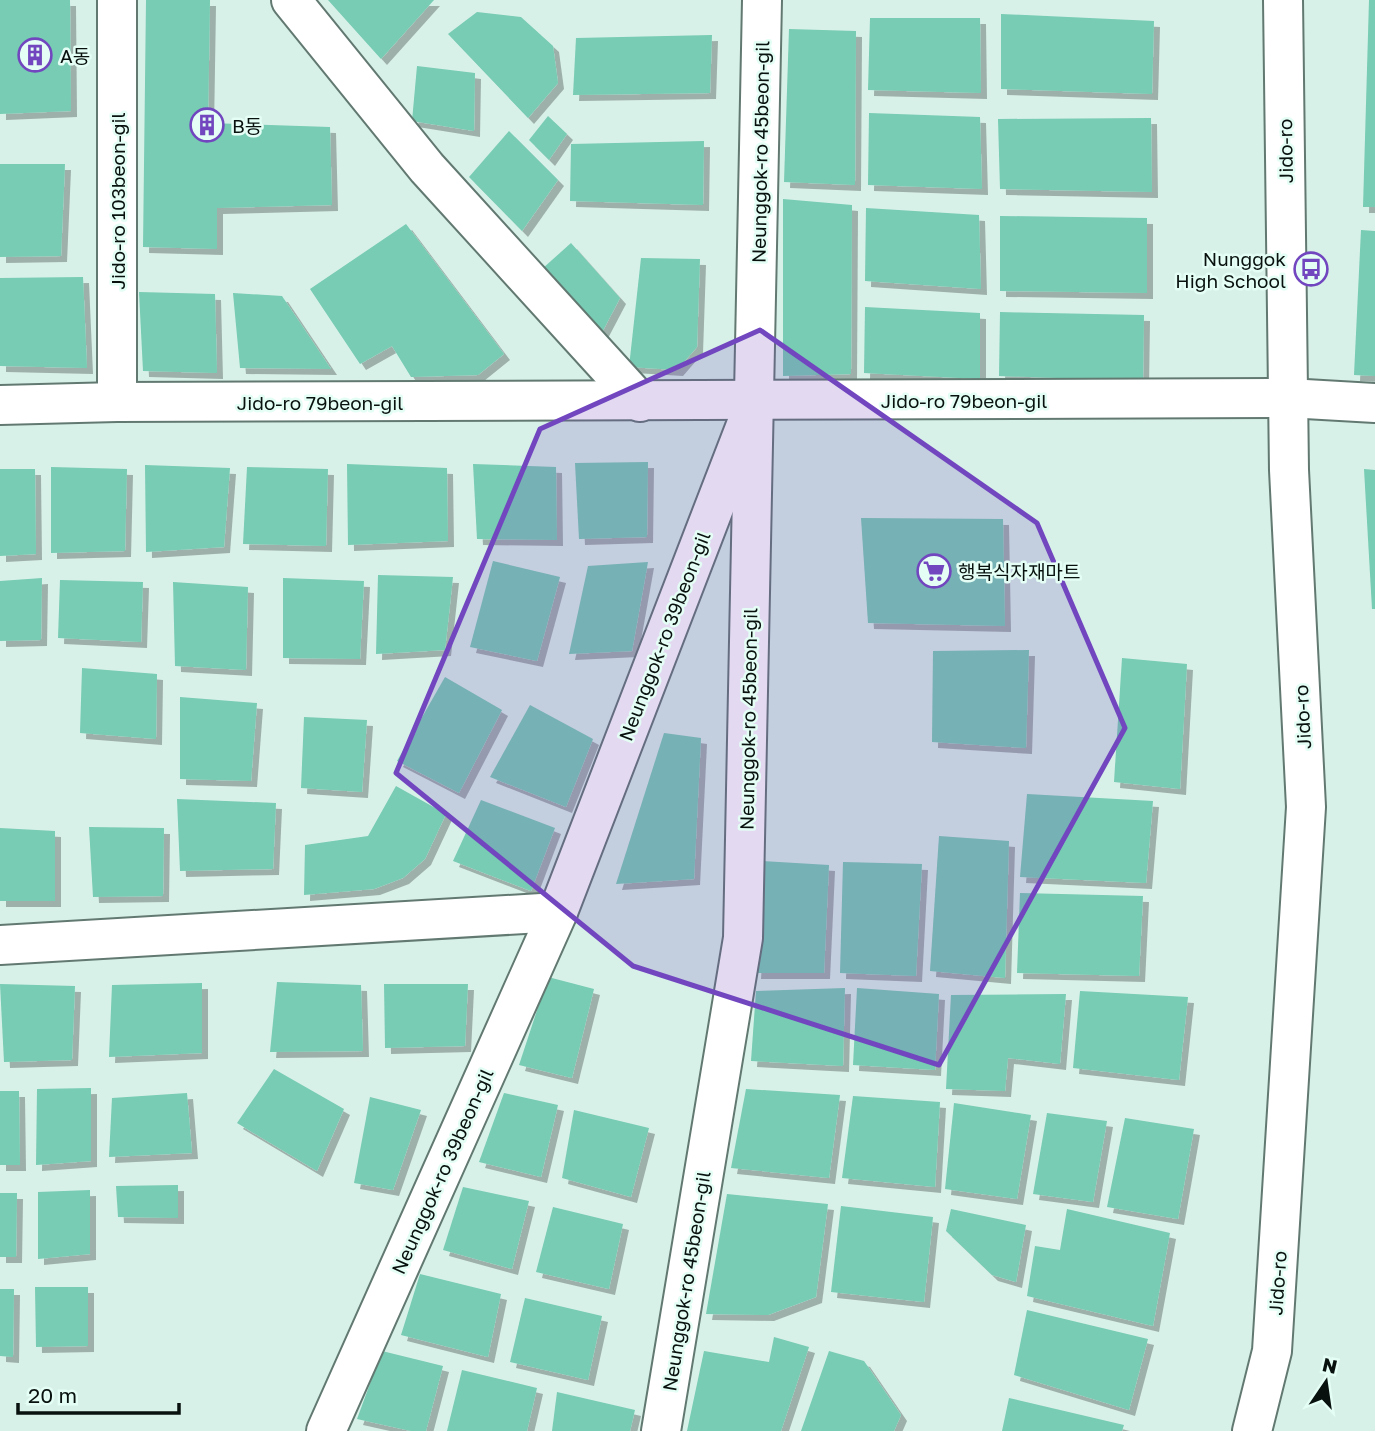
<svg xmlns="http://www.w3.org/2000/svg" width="1375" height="1431" font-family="'Golos Text','Noto Sans KR',sans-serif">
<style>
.building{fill:#77ccb3;filter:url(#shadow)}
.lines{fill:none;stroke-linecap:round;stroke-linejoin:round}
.street-casing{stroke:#627972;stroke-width:42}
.secondary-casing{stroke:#627972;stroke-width:42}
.street{stroke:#fff;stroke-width:38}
.secondary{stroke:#fff;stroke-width:38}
.marked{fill:#7146bf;fill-opacity:0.2;stroke:#7146bf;stroke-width:5;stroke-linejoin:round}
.labels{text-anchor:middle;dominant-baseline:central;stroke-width:5;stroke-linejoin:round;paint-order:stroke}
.poi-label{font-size:19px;fill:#08110e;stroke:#e4fef5;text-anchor:start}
.street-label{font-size:19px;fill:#08110e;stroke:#e4fef5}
</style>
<defs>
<filter id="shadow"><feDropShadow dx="6" dy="6" stdDeviation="0" flood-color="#0004"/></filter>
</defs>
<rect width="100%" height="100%" fill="#d7f0e8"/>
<g class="building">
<polygon points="0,0 70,0 71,111 0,114"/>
<polygon points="146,0 210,0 208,123 330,127 332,205 217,208 217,249 143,247"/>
<polygon points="328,0 434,0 381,59"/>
<polygon points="1369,0 1375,0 1375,207 1363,207"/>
<polygon points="477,12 521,17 553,46 558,83 528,118 448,34"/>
<polygon points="1001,14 1154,21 1152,94 1001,89"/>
<polygon points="870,18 980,18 981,93 868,90"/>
<polygon points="789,29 856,31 855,185 784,182"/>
<polygon points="712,35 710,93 573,95 576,38"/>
<polygon points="417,66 475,73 474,131 412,121"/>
<polygon points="869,113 980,117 982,189 868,185"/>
<polygon points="548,116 567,134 549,160 529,140"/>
<polygon points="1151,118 1152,192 1000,189 998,119"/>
<polygon points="509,131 558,180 522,231 469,177"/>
<polygon points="704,141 703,205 570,201 571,144"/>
<polygon points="0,164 65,164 61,256 0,257"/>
<polygon points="783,199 852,205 851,374 783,376"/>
<polygon points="866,208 979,215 981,289 865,281"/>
<polygon points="1000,216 1147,218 1147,293 1000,291"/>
<polygon points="406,224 504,354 478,375 411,377 392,346 360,364 310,289"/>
<polygon points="1361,230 1375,231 1375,376 1354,375"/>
<polygon points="571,243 620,298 599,338 542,269"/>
<polygon points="641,258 700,259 697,347 677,370 629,367"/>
<polygon points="83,277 87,368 0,366 0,278"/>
<polygon points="139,292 215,294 217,373 143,371"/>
<polygon points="233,293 282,296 331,369 240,368"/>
<polygon points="865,307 980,313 980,379 864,373"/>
<polygon points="1000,312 1144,315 1143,381 999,376"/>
<polygon points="648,462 647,537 579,539 575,463"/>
<polygon points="347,464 447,468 448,541 348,545"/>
<polygon points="473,464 556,467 557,540 477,539"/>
<polygon points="145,465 230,468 224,547 146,552"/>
<polygon points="51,467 127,469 125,551 51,553"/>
<polygon points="247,467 328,469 326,546 243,544"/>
<polygon points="0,469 35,469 36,554 0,556"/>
<polygon points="1364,469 1375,470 1375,609 1372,609"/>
<polygon points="861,518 1003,519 1005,626 868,623"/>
<polygon points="493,561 560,577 537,661 470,647"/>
<polygon points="648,562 632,651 569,654 588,566"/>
<polygon points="378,575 453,577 445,650 376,654"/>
<polygon points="42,578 41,640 0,641 0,581"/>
<polygon points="283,578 364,581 360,659 283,658"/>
<polygon points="60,580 143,582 141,642 58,638"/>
<polygon points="173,582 248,587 246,670 175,666"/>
<polygon points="1029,650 1026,748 932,742 933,651"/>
<polygon points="1122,658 1187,664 1180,789 1114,782"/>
<polygon points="82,668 157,674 156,739 80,733"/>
<polygon points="445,677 502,710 459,793 397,761"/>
<polygon points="180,697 257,703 251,781 180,779"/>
<polygon points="530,705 593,739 566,807 490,777"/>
<polygon points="304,717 367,720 362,792 301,788"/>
<polygon points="664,733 701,738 694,879 616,884"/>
<polygon points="396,786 446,814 425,859 403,878 374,889 304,895 305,845 368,836"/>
<polygon points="1027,794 1153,801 1146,883 1020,877"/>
<polygon points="177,799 276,803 273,869 180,871"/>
<polygon points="481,800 555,828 531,891 453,861"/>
<polygon points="89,827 164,828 163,896 93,897"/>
<polygon points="0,828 55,831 55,901 0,901"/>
<polygon points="939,836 1009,841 1005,978 930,971"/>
<polygon points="762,861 829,865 824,973 755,973"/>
<polygon points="843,862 922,864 916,976 840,973"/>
<polygon points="1020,893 1143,896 1139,976 1017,973"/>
<polygon points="548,977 594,989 572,1078 519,1065"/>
<polygon points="277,982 361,985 363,1051 270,1052"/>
<polygon points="202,983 202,1053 109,1057 112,985"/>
<polygon points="0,984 75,986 72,1060 4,1062"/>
<polygon points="384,984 468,984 465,1046 385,1048"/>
<polygon points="845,988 843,1066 751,1061 756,991"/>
<polygon points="857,988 939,994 935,1070 853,1065"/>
<polygon points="1080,991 1188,997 1179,1080 1073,1068"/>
<polygon points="1066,994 1060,1064 1008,1058 1005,1091 946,1089 951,995"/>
<polygon points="274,1069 344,1109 317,1171 237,1123"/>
<polygon points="91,1088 91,1161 36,1165 37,1089"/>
<polygon points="746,1089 840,1095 829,1178 731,1168"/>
<polygon points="0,1091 19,1091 20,1165 0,1165"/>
<polygon points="187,1093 192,1153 109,1157 112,1098"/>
<polygon points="504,1093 558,1105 541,1177 479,1162"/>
<polygon points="853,1096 940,1102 935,1187 842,1178"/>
<polygon points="370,1097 421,1110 393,1190 354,1183"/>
<polygon points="954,1103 1031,1115 1017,1199 945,1189"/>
<polygon points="574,1110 649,1128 631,1197 562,1178"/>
<polygon points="1047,1113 1107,1121 1093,1202 1033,1194"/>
<polygon points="1125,1118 1194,1129 1178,1219 1107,1207"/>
<polygon points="178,1185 178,1218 118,1217 116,1186"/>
<polygon points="463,1187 529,1201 512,1269 443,1250"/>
<polygon points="90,1190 90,1254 38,1259 38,1192"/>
<polygon points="0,1193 17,1193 16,1257 0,1257"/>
<polygon points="727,1194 828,1204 816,1297 768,1315 706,1314"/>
<polygon points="841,1206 933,1217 924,1302 831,1292"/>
<polygon points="553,1207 623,1224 609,1289 536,1272"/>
<polygon points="951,1209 1026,1225 1016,1282 992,1275 946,1231"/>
<polygon points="1067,1209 1170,1233 1153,1326 1027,1296 1035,1246 1060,1250"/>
<polygon points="420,1274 501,1294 488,1357 401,1335"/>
<polygon points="35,1287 88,1287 88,1346 36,1347"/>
<polygon points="0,1289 14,1289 13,1357 0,1356"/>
<polygon points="525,1298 602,1316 588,1380 510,1362"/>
<polygon points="1027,1310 1148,1339 1129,1410 1014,1375"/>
<polygon points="774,1337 809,1347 781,1431 687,1431 704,1351 769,1362"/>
<polygon points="382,1351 443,1366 426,1431 411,1431 357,1419"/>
<polygon points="829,1351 864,1361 901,1415 894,1431 801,1431"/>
<polygon points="462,1370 537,1388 527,1431 447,1431"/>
<polygon points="557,1392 635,1410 630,1431 552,1431"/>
<polygon points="1009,1398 1124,1425 1122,1431 1002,1431"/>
</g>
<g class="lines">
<defs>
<g id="street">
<polyline points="117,0 117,402"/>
<polyline points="291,0 427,168 640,402"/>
<polyline points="0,405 117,402 1288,398 1375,403"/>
<polyline points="0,945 558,912"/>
<polyline points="326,1431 558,912 746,425"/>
<polyline points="661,1431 743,938 762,0"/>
</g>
<polyline id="secondary" points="1252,1431 1272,1351 1306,807 1289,470 1283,0"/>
</defs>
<use href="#street" class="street-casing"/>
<use href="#secondary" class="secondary-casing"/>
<use href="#street" class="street"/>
<use href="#secondary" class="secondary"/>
</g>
<path class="marked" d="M760,330l277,193 88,205 -186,337 -306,-99 -237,-193 144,-344z"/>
<defs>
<symbol id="building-ring" viewBox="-11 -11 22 22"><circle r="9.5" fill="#e4fef5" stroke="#7146bf" stroke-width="1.5"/><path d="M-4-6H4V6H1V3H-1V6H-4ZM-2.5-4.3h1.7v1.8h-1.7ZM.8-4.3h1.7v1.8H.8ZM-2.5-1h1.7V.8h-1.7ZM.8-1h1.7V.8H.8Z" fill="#7146bf"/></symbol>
<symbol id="bus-ring" viewBox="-11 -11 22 22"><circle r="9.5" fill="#e4fef5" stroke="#7146bf" stroke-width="1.5"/><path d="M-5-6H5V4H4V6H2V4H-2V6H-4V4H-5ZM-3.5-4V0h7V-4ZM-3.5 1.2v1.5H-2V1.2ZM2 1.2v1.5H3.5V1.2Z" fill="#7146bf"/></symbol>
<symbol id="supermarket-ring" viewBox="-11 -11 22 22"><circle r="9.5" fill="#e4fef5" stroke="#7146bf" stroke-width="1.5"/><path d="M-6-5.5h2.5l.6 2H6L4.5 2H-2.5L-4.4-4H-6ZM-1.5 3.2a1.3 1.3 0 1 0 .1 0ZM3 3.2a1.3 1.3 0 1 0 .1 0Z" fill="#7146bf"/></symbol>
</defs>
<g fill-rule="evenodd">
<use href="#building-ring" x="16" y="36" width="38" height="38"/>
<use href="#building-ring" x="188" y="106" width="38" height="38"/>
<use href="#bus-ring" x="1292" y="250" width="38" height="38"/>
<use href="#supermarket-ring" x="915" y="552" width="38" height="38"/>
</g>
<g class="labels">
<g class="poi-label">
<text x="60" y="55">A동</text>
<text x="232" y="125">B동</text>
<text x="1286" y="258" text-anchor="end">Nunggok<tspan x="1286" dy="22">High School</tspan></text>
<text x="958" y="571">행복식자재마트</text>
</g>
<g class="street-label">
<text transform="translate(1285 151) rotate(-91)">Jido-ro</text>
<text transform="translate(760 152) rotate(-89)">Neunggok-ro 45beon-gil</text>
<text transform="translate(117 201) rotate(-90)">Jido-ro 103beon-gil</text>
<text x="964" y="400">Jido-ro 79beon-gil</text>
<text x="320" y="402">Jido-ro 79beon-gil</text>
<text transform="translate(664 636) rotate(-69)">Neunggok-ro 39beon-gil</text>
<text transform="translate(1302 717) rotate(-93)">Jido-ro</text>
<text transform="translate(748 719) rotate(-89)">Neunggok-ro 45beon-gil</text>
<text transform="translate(442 1171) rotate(-66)">Neunggok-ro 39beon-gil</text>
<text transform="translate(686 1281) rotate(-81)">Neunggok-ro 45beon-gil</text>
<text transform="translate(1277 1283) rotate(-86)">Jido-ro</text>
</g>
</g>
<g transform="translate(1326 1382) rotate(13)" stroke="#e4fef5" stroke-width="5" paint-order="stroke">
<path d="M0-5L12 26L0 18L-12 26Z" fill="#08110e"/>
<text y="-10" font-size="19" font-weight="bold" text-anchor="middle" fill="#08110e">N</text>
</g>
<path d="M18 1403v10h161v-10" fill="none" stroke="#08110e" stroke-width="3.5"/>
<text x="28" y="1403" font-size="21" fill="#08110e" stroke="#e4fef5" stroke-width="5" paint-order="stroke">20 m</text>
</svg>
